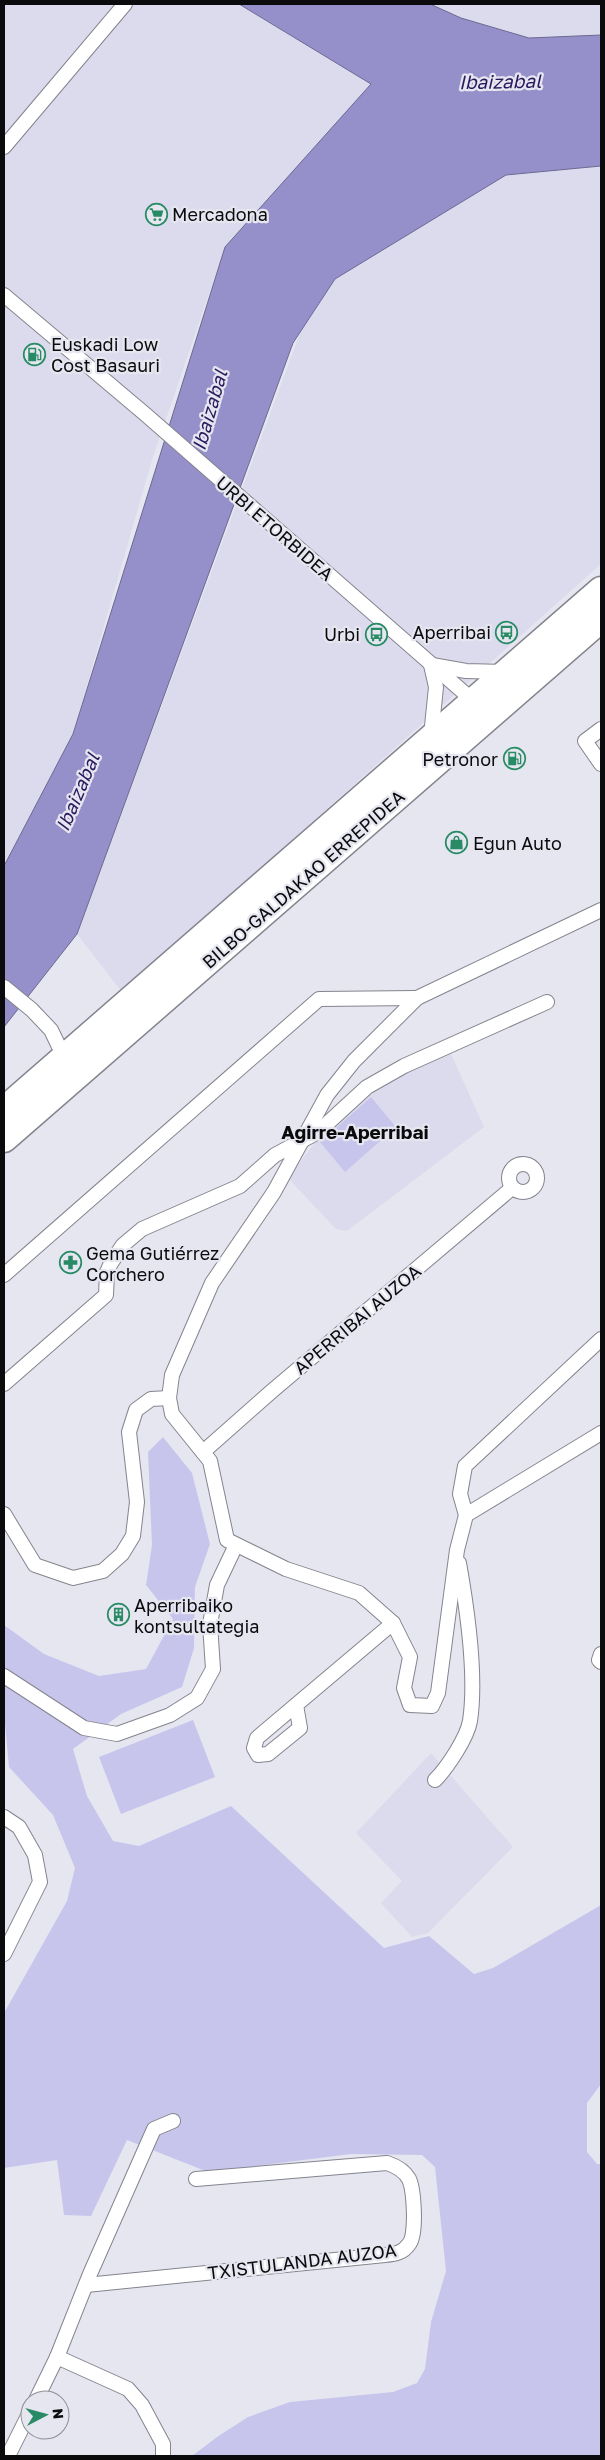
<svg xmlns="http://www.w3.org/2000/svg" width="605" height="2460" font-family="'Golos Text',sans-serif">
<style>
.built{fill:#dcdbed}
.green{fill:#c8c5ed}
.water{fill:#9690ca;stroke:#6c6892}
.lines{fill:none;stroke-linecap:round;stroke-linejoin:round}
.street-casing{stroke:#84848e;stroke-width:16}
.highway-casing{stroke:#84848e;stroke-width:29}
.street{stroke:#fff;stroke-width:14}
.highway{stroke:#fff;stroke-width:26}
.labels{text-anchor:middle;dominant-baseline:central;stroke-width:4.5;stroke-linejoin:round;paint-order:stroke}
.poi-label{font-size:18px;fill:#0b0b0e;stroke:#e6e6f0;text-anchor:start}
.street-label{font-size:18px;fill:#0b0b0e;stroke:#e6e6f0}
.water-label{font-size:19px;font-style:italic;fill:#2a195d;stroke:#e6e6f0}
.neighbourhood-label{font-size:19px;font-weight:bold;fill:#0b0b0e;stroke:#e6e6f0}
</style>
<rect width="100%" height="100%" fill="#e6e6f0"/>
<g class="built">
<polygon points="4,4 239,4 372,84 225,247 152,460 73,734 4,866"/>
<polygon points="430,4 601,4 601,35 529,38 461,18"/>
<polygon points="601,166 601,564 122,992 77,934 300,333 335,279 506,175"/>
<polygon points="451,1054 484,1127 347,1231 336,1229 288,1178 319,1137 383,1085 411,1069"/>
<polygon points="431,1753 513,1847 428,1933 412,1937 381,1903 402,1881 356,1833"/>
</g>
<g class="green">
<polygon points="371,1097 396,1127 345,1172 320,1142"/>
<polygon points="163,1437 192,1473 210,1544 195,1587 194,1648 182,1687 121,1714 73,1749 87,1796 113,1841 139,1846 231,1806 384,1948 429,1936 474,1974 493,1968 601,1905 601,2084 587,2103 587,2152 597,2164 601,2164 601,2456 192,2456 217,2437 248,2417 290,2402 393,2392 417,2383 425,2369 431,2322 446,2271 435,2167 422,2155 351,2154 208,2172 127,2140 91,2216 64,2215 57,2160 4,2168 4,2013 67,1901 75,1868 53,1815 9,1767 4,1713 4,1625 44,1654 99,1676 146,1669 173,1619 146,1585 152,1545 148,1452"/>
<polygon points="193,1720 215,1777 121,1814 99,1757"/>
</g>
<polygon class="water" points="239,4 430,4 461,18 529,38 601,35 601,166 506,175 335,279 293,343 77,934 4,1027 4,866 73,734 225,247 371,84"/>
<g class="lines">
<defs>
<g id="street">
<polyline points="4,147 125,4"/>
<polyline points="4,295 145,414 477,704"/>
<polyline points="432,665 466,671 505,672"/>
<polyline points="601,729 585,741 601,764"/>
<polyline points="431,736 436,687 431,665"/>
<polyline points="601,910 417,998 354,1061 327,1095 274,1192 212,1283 172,1375 169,1398 172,1414 210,1461 227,1540 286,1569 359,1593 393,1623 410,1657 404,1688 410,1705 432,1706 438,1693 457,1550 466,1515 601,1433"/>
<polyline points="4,987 32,1010 51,1030 64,1057"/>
<circle cx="523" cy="1178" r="14"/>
<polyline points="4,1275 319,999 417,998"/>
<polyline points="4,1384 106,1295 107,1272 111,1263 123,1245 142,1229 240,1186 275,1155 318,1132 367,1087 404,1066 547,1002"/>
<polyline points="203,1452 272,1391 512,1188"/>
<polyline points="4,1514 35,1565 73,1578 103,1571 122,1554 133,1536 137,1502 129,1432 136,1410 151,1399 169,1398"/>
<polyline points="466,1515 460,1494 465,1466 601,1339"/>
<polyline points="601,1654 599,1660 601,1662"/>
<polyline points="4,1676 84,1728 117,1734 170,1715 197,1698 213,1669 210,1624 217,1585 236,1545"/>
<polyline points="296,1705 300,1728 268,1754 258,1755 254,1748 257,1738 393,1623"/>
<path d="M435,1780c12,-12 32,-42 35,-59 7,-46 -3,-113 -11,-158"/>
<polyline points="4,1817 19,1827 35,1855 40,1882 4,1954"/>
<path d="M86,2285l299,-30c10,-1 18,-2 24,-11 8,-9 5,-54 0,-65 -5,-9 -13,-13 -22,-16l-191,16"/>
<polyline points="57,2357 128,2389 142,2405 163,2444 163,2456"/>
<polyline points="36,2400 57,2357 90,2274 154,2129 173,2121"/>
<polyline points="8,2456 30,2412"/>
</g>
<g id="highway">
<polyline points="4,1110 601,590"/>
<polyline points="4,1139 601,619"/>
</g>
</defs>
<use href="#street" class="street-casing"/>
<use href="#highway" class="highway-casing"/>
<use href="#street" class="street"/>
<use href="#highway" class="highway"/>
</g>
<defs>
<symbol id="supermarket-ring" viewBox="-11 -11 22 22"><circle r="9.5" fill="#e6e6f0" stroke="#288b65" stroke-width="1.5"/><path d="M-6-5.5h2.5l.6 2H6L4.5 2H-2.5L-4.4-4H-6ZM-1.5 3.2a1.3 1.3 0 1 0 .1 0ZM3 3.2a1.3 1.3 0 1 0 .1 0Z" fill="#288b65"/></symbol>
<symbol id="fuel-ring" viewBox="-11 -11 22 22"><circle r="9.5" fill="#e6e6f0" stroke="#288b65" stroke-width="1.5"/><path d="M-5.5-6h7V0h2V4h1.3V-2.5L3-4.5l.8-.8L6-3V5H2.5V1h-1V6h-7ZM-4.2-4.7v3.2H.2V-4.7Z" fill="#288b65"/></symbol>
<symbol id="bus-ring" viewBox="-11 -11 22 22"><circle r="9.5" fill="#e6e6f0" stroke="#288b65" stroke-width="1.5"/><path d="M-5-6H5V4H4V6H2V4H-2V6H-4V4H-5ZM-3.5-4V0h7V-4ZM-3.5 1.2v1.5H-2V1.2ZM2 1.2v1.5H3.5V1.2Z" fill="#288b65"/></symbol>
<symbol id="shop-ring" viewBox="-11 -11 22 22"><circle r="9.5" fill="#e6e6f0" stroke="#288b65" stroke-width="1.5"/><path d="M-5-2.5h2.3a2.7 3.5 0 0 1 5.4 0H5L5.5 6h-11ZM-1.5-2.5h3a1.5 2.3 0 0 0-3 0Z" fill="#288b65"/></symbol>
<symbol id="pharmacy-ring" viewBox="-11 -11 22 22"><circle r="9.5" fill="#e6e6f0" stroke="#288b65" stroke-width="1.5"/><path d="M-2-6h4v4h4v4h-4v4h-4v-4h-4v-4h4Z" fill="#288b65"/></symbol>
<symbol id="building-ring" viewBox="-11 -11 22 22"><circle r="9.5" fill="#e6e6f0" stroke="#288b65" stroke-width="1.5"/><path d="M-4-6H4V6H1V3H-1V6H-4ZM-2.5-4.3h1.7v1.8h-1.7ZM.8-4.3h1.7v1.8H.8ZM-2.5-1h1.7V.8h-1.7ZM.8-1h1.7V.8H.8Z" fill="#288b65"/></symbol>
</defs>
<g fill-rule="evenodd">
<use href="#supermarket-ring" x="144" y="202" width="25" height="25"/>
<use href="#fuel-ring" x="22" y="342" width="25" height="25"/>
<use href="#bus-ring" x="494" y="620" width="25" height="25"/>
<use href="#bus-ring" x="364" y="622" width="25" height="25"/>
<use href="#fuel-ring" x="502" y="746" width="25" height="25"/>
<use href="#shop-ring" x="444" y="830" width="25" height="25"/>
<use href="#pharmacy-ring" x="58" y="1250" width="25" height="25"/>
<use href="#building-ring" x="106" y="1602" width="25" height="25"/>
</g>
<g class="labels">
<g class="poi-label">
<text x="172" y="214">Mercadona</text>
<text x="51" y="344">Euskadi Low<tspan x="51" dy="21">Cost Basauri</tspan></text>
<text x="491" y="632" text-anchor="end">Aperribai</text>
<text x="360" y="634" text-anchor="end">Urbi</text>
<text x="498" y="759" text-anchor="end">Petronor</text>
<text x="473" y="843">Egun Auto</text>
<text x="86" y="1253">Gema Gutiérrez<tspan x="86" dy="21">Corchero</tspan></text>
<text x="134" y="1605">Aperribaiko<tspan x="134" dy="21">kontsultategia</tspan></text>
</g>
<g class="street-label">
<text transform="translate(275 528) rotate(41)">URBI ETORBIDEA</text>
<text transform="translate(303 879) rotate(-41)">BILBO-GALDAKAO ERREPIDEA</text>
<text transform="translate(357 1319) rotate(-40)">APERRIBAI AUZOA</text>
<text transform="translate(302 2261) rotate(-7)">TXISTULANDA AUZOA</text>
</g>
<g class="water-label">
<text transform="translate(500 81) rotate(-1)">Ibaizabal</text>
<text transform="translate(209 410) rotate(-74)">Ibaizabal</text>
<text transform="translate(77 792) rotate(-67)">Ibaizabal</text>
</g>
<g class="neighbourhood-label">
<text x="355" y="1131">Agirre-Aperribai</text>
</g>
</g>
<rect width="605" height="2460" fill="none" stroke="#0b0b0e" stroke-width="10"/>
<g transform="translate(45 2415) rotate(84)"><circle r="24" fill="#e6e6f0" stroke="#8e8e96"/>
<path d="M0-4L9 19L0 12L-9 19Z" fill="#288b65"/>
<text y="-8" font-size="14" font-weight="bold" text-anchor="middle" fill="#0b0b0e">N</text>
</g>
</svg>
